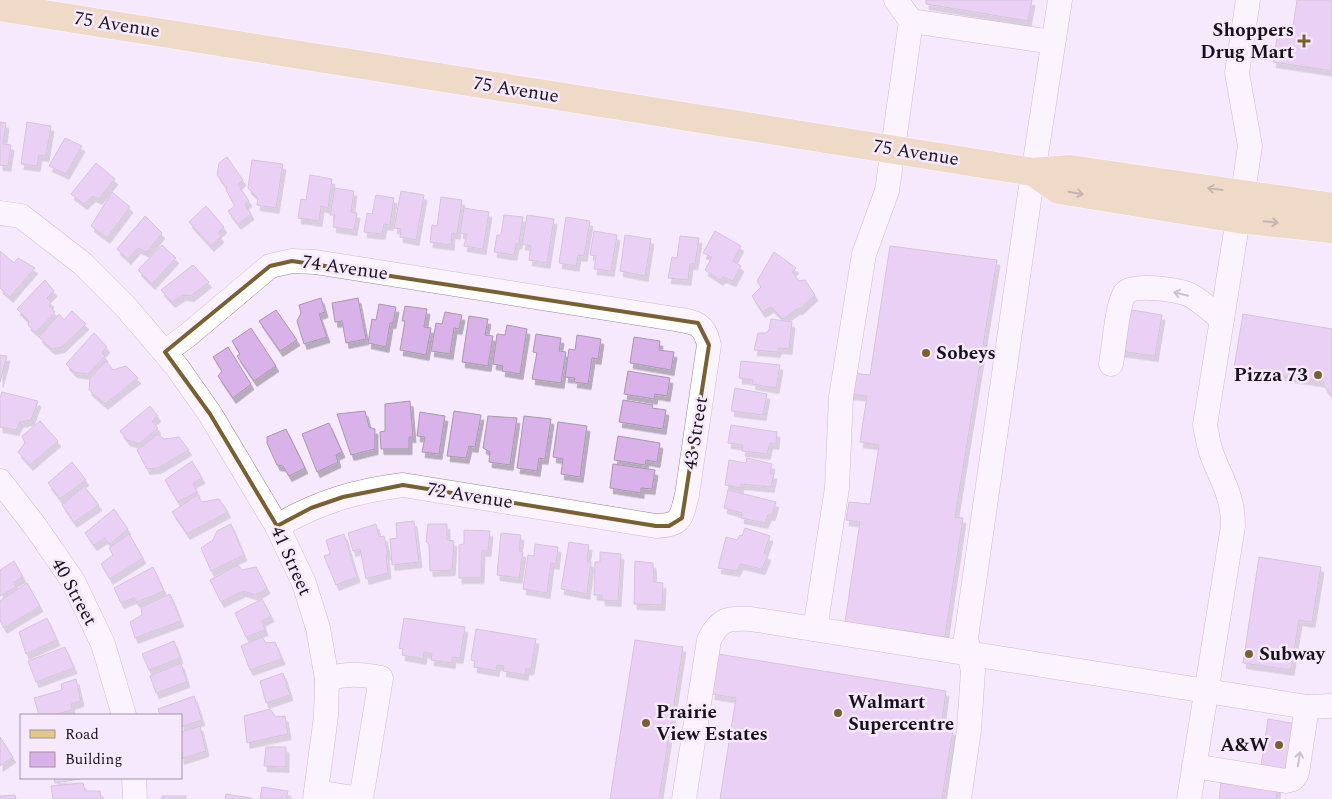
<svg xmlns="http://www.w3.org/2000/svg" width="1332" height="799" font-family="Spectral,serif">
<style>
.building{fill:#d8b2e8;stroke:#a898af;filter:url(#shadow)}
.lines{fill:none;stroke-linecap:round;stroke-linejoin:round}
.minor-casing{stroke:#94849a;stroke-width:25}
.major-casing{stroke:#fff;stroke-width:29}
.minor{stroke:#fff;stroke-width:24}
.major{stroke:#e5c788;stroke-width:28}
.oneway{stroke:#897656}
.oneway2{stroke:#979498}
.marked{fill:none;stroke:#786031;stroke-width:4;stroke-linejoin:round}
.poi-dot{fill:#786031;stroke:#f7e9fd;stroke-width:2}
.labels{text-anchor:middle;dominant-baseline:central;stroke-width:5;stroke-linejoin:round;paint-order:stroke}
.street-label{font-size:19px;fill:#18121a;stroke:#f7e9fd}
.poi-label{font-size:19px;font-weight:bold;fill:#18121a;stroke:#f7e9fd;text-anchor:start}
</style>
<defs>
<filter id="shadow"><feDropShadow dx="3" dy="5.5" stdDeviation="0" flood-color="#0004"/></filter>
</defs>
<rect width="100%" height="100%" fill="#f7e9fd"/>
<g class="building">
<polygon points="926,0 1032,0 1028,21 926,4"/>
<polygon points="1297,0 1332,0 1332,71 1273,62 1278,32 1293,26"/>
<polygon points="0,122 6,123 3,144 11,145 8,166 0,165"/>
<polygon points="27,122 51,126 46,156 39,155 37,166 21,164"/>
<polygon points="65,138 82,146 66,174 49,166"/>
<polygon points="227,157 243,180 238,185 249,201 245,204 251,214 238,224 228,211 235,206 226,190 227,188 217,175 219,163"/>
<polygon points="252,160 283,164 276,208 257,205 258,198 248,188"/>
<polygon points="96,163 115,179 99,199 93,196 84,204 71,194"/>
<polygon points="310,175 332,179 328,208 321,206 319,221 298,218 301,199 306,200"/>
<polygon points="335,188 354,191 351,212 357,213 354,230 333,227 335,215 330,215"/>
<polygon points="401,191 424,195 416,240 400,237 401,229 394,228"/>
<polygon points="112,192 130,207 107,238 91,226"/>
<polygon points="376,195 394,198 390,225 384,224 382,234 364,232 367,213 372,214"/>
<polygon points="441,197 462,200 457,234 452,233 451,245 430,242 432,225 437,226"/>
<polygon points="206,206 224,227 218,233 221,237 211,246 189,222"/>
<polygon points="464,208 489,212 483,249 464,246 467,234 460,233"/>
<polygon points="504,215 523,217 519,243 516,244 514,255 494,252 497,235 501,235"/>
<polygon points="527,215 554,219 547,263 529,260 531,246 522,244"/>
<polygon points="145,216 162,233 147,252 138,248 128,259 117,249"/>
<polygon points="566,217 590,221 584,256 578,255 576,266 559,263"/>
<polygon points="594,231 617,235 611,271 594,269 596,256 590,255"/>
<polygon points="715,231 741,246 733,261 741,266 733,281 723,277 720,280 705,270 712,257 703,253"/>
<polygon points="625,235 651,239 645,276 620,271"/>
<polygon points="680,236 699,238 695,264 690,264 688,280 668,278 672,257 677,258"/>
<polygon points="162,245 176,258 152,284 138,270"/>
<polygon points="890,246 997,260 955,517 963,518 945,637 845,622 860,522 846,520 849,502 870,504 879,445 860,442 867,396 849,394 853,373 870,375"/>
<polygon points="0,251 14,263 18,258 35,268 10,297 0,288"/>
<polygon points="774,252 796,268 792,272 799,281 805,280 815,295 800,309 797,309 783,319 771,307 762,312 752,296 761,287 757,281"/>
<polygon points="193,265 209,282 191,296 183,295 172,302 161,290"/>
<polygon points="45,280 54,291 47,298 51,302 49,306 55,312 36,332 28,325 29,321 17,309"/>
<polygon points="321,298 325,312 319,314 327,337 304,344 297,321 301,313 299,305"/>
<polygon points="358,298 366,339 346,343 342,321 335,322 332,303"/>
<polygon points="379,304 396,307 393,323 390,323 386,347 368,343 372,319 376,320"/>
<polygon points="405,306 427,309 424,327 431,328 426,355 400,350 405,321 402,321"/>
<polygon points="1126,309 1162,315 1155,356 1119,351"/>
<polygon points="276,310 297,340 280,351 259,321"/>
<polygon points="72,311 86,324 62,347 52,349 39,337 59,314 64,320"/>
<polygon points="445,312 462,315 459,329 454,328 450,354 431,351 436,323 442,324"/>
<polygon points="1243,314 1332,329 1332,396 1324,386 1324,382 1234,368"/>
<polygon points="469,316 488,319 485,335 493,336 488,366 462,362"/>
<polygon points="771,319 792,322 789,349 779,348 777,352 754,350 758,333 766,333 769,330"/>
<polygon points="507,325 527,329 520,374 502,371 503,366 493,364 497,334 505,335"/>
<polygon points="251,328 276,366 254,381 237,356 240,354 232,341"/>
<polygon points="94,333 107,347 102,353 105,356 88,374 74,372 66,364"/>
<polygon points="536,334 561,338 559,351 566,352 561,383 532,379 537,353 533,352"/>
<polygon points="577,335 601,339 598,359 592,358 588,384 574,382 575,378 565,377 569,349 575,350"/>
<polygon points="634,337 660,341 659,350 674,352 671,370 630,363"/>
<polygon points="228,347 251,384 233,398 218,376 222,371 213,357"/>
<polygon points="0,355 7,356 0,382"/>
<polygon points="106,361 113,370 126,366 138,378 105,404 89,390 90,378"/>
<polygon points="741,361 780,365 776,388 752,384 753,380 739,378"/>
<polygon points="628,371 670,378 667,396 655,394 654,399 624,394"/>
<polygon points="735,388 767,394 763,415 731,411"/>
<polygon points="2,392 38,401 31,420 20,422 16,430 0,427 0,398"/>
<polygon points="623,400 653,405 652,408 666,410 663,429 619,422"/>
<polygon points="410,401 413,437 409,437 409,449 381,449 380,432 385,431 385,404"/>
<polygon points="150,406 158,416 152,421 158,428 139,444 127,440 120,431"/>
<polygon points="365,411 369,427 375,429 375,449 351,455 337,414"/>
<polygon points="454,411 481,415 475,447 469,446 466,458 447,456"/>
<polygon points="420,412 445,416 439,454 422,452 425,437 417,436"/>
<polygon points="488,416 517,418 510,465 489,462 490,452 483,448"/>
<polygon points="524,416 551,419 545,459 539,458 537,471 517,468"/>
<polygon points="40,421 58,441 30,465 18,452 25,443 22,436"/>
<polygon points="558,422 587,426 580,477 561,474 563,459 553,457"/>
<polygon points="329,423 342,452 336,455 338,462 317,472 302,434"/>
<polygon points="731,425 777,432 776,444 770,443 767,454 742,451 743,445 728,443"/>
<polygon points="286,429 305,468 289,476 283,466 277,465 267,443 267,437"/>
<polygon points="158,434 164,439 179,437 189,450 158,468 147,469 137,450"/>
<polygon points="618,436 660,443 657,462 646,460 645,465 614,460"/>
<polygon points="747,458 772,464 770,473 774,474 771,487 741,484 740,488 725,485 729,460 746,463"/>
<polygon points="192,461 202,478 193,483 197,492 178,502 165,480"/>
<polygon points="72,462 86,480 60,499 48,483"/>
<polygon points="613,464 655,470 652,489 641,488 641,493 610,488"/>
<polygon points="84,486 99,505 74,522 62,505"/>
<polygon points="728,490 776,502 772,515 768,515 765,523 741,518 742,513 724,508"/>
<polygon points="197,495 202,502 219,499 228,512 187,534 172,512"/>
<polygon points="114,509 128,529 110,544 105,538 94,545 85,533"/>
<polygon points="414,521 419,562 392,565 390,539 397,538 396,523"/>
<polygon points="231,524 244,555 211,571 201,548 213,540 217,531"/>
<polygon points="376,524 379,537 384,536 388,554 386,555 388,573 366,579 360,549 353,551 348,533"/>
<polygon points="428,524 447,524 447,540 454,541 452,570 430,571 429,544 426,542"/>
<polygon points="745,528 770,536 764,553 768,555 762,569 740,564 737,571 718,568 726,537 737,540 740,535 742,536"/>
<polygon points="464,530 490,531 488,551 482,551 481,578 459,578 459,545 464,544"/>
<polygon points="501,533 521,535 519,551 523,552 519,578 497,575"/>
<polygon points="129,534 143,558 110,579 101,564 113,555 109,548"/>
<polygon points="344,534 357,577 336,585 324,556 330,554 326,540"/>
<polygon points="569,542 589,545 587,561 591,562 587,594 561,589"/>
<polygon points="535,544 558,547 556,564 551,563 547,593 523,589 528,555 534,556"/>
<polygon points="600,552 621,554 618,601 602,600 602,595 594,595 595,562 600,562"/>
<polygon points="1259,557 1321,567 1312,622 1299,620 1291,670 1243,663"/>
<polygon points="14,561 23,577 14,582 16,587 0,596 0,570"/>
<polygon points="635,561 653,563 654,582 663,583 662,605 634,604"/>
<polygon points="238,565 242,570 256,567 267,588 256,595 243,591 221,602 210,580"/>
<polygon points="153,567 164,591 137,602 134,598 121,603 114,588"/>
<polygon points="27,583 40,606 4,628 0,621 0,601"/>
<polygon points="170,594 181,621 135,638 130,622 142,615 141,607"/>
<polygon points="262,599 271,616 262,621 265,630 246,637 235,613"/>
<polygon points="47,618 57,640 26,654 19,632"/>
<polygon points="404,618 465,627 460,658 453,657 452,663 431,660 432,654 424,652 423,659 402,655 403,649 399,648"/>
<polygon points="476,629 536,639 531,669 526,669 525,675 503,671 504,666 497,665 496,671 474,667 475,661 471,660"/>
<polygon points="262,637 266,643 275,642 282,659 250,670 241,646"/>
<polygon points="635,640 683,647 659,799 610,799"/>
<polygon points="174,641 180,658 149,670 142,654"/>
<polygon points="65,647 74,668 36,682 28,661"/>
<polygon points="718,654 946,691 941,728 953,730 942,799 720,799 736,698 712,694"/>
<polygon points="181,663 187,682 156,693 150,676"/>
<polygon points="283,673 290,695 266,703 260,681"/>
<polygon points="76,679 81,701 71,704 72,710 53,715 39,715 34,698 62,690 61,684"/>
<polygon points="194,696 202,720 181,727 181,715 160,715 158,709"/>
<polygon points="270,709 276,717 285,716 288,734 247,743 244,716"/>
<polygon points="1268,719 1297,724 1289,770 1261,766"/>
<polygon points="200,726 206,751 181,759 181,732"/>
<polygon points="0,737 13,757 0,766"/>
<polygon points="266,747 286,747 286,767 264,766"/>
<polygon points="54,778 80,778 80,779 55,783"/>
<polygon points="1234,778 1278,785 1276,799 1219,799 1221,783 1233,785"/>
<polygon points="83,783 85,791 100,791 101,799 53,799 51,786"/>
<polygon points="262,787 288,791 286,799 260,799"/>
<polygon points="226,794 251,798 251,799 225,799"/>
<polygon points="15,795 16,799 0,799 0,796"/>
<rect x="162" y="796" width="24" height="3"/>
</g>
<g class="lines">
<defs>
<g id="minor">
<polyline points="896,0 911,21"/>
<polyline points="1243,193 1250,146 1237,73 1248,0"/>
<polyline points="0,213 21,216 83,264 124,305 177,367 210,414 277,526 304,583 318,628 327,679 326,716 315,799"/>
<path d="M165,352l23,-17 82,-69 22,-5 23,1 360,57c19,3 29,3 34,26l-22,150c-6,23 -5,30 -31,31l-253,-41c-48,6 -84,17 -126,41"/>
<path d="M1111,364c3,-16 6,-60 14,-71 7,-10 52,-3 63,1 11,5 24,18 34,25"/>
<polyline points="0,481 35,526 73,581 103,644 124,715"/>
<polyline points="815,629 837,488 841,397 864,254 887,191 911,21 1053,42"/>
<path d="M327,679c19,-6 35,-5 54,-1l-20,121"/>
<polyline points="1194,766 1286,781 1293,779 1297,773 1307,707"/>
<polyline points="134,778 135,799"/>
<polyline points="316,792 361,799"/>
<path d="M684,799l25,-159c11,-22 19,-22 42,-21l556,88 25,-1"/>
<polyline points="959,799 969,730 973,671 966,638 1029,200 1060,0"/>
<path d="M1189,799l44,-273c0,-32 -12,-46 -22,-74 -3,-9 -4,-18 -6,-27l33,-206"/>
</g>
<g id="major">
<polyline points="0,7 1033,172 1070,169 1332,207"/>
<polyline points="1033,172 1059,190 1238,219 1332,229"/>
</g>
</defs>
<use href="#minor" class="minor-casing"/>
<use href="#major" class="major-casing"/>
<use href="#minor" class="minor"/>
<use href="#major" class="major"/>
</g>
<defs><path id="oneway-shaft" d="M-6 0H5M1.5-3L5.5 0L1.5 3" fill="none" stroke-width="1.6" stroke-linecap="round" stroke-linejoin="round" transform="scale(1.25)"/></defs>
<g class="oneway">
<use href="#oneway-shaft" transform="translate(1215 189) rotate(-172)"/>
<use href="#oneway-shaft" transform="translate(1076 193) rotate(9)"/>
<use href="#oneway-shaft" transform="translate(1271 222) rotate(6)"/>
</g>
<g class="oneway2">
<use href="#oneway-shaft" transform="translate(1181 294) rotate(-166)"/>
<use href="#oneway-shaft" transform="translate(1299 759) rotate(-81)"/>
</g>
<path d="M0 0H1332V799H0ZM292,261l406,62 11,22 -27,173 -13,8h-13l-253,-41 -60,12 -32,11 -34,18 -67,-112 -45,-62 105,-86z" fill="#f7e9fd" fill-opacity=".55" fill-rule="evenodd"/>
<path class="marked" d="M292,261l406,62 11,22 -27,173 -13,8h-13l-253,-41 -60,12 -32,11 -34,18 -67,-112 -45,-62 105,-86z"/>
<g class="poi-dot">
<path d="M1301.5 33.5h5v5h5v5h-5v5h-5v-5h-5v-5h5z"/>
<circle cx="926" cy="353" r="5"/>
<circle cx="1318" cy="375" r="5"/>
<circle cx="1249" cy="654" r="5"/>
<circle cx="838" cy="713" r="5"/>
<circle cx="646" cy="723" r="5"/>
<circle cx="1279" cy="745" r="5"/>
</g>
<g class="labels">
<g class="street-label">
<text transform="translate(117 25) rotate(9)">75 Avenue</text>
<text transform="translate(516 90) rotate(9)">75 Avenue</text>
<text transform="translate(916 153) rotate(9)">75 Avenue</text>
<text transform="translate(345 268) rotate(8)">74 Avenue</text>
<text transform="translate(696 433) rotate(-81)">43 Street</text>
<text transform="translate(470 496) rotate(9)">72 Avenue</text>
<text transform="translate(291 561) rotate(66)">41 Street</text>
<text transform="translate(74 592) rotate(61)">40 Street</text>
</g>
<g class="poi-label">
<text x="1294" y="30" text-anchor="end">Shoppers<tspan x="1294" dy="22">Drug Mart</tspan></text>
<text x="936" y="353">Sobeys</text>
<text x="1308" y="375" text-anchor="end">Pizza 73</text>
<text x="1259" y="654">Subway</text>
<text x="848" y="702">Walmart<tspan x="848" dy="22">Supercentre</tspan></text>
<text x="656" y="712">Prairie<tspan x="656" dy="22">View Estates</tspan></text>
<text x="1269" y="745" text-anchor="end">A&amp;W</text>
</g>
</g>
<rect x="20" y="714" width="162" height="65" fill="#f7e9fd" stroke="#9e93a2"/>
<rect x="30" y="730" width="25" height="8" fill="#e5c788" stroke="#9e93a2"/>
<text x="65" y="739" font-size="15" fill="#18121a">Road</text>
<rect x="30" y="752" width="25" height="15" fill="#d8b2e8" stroke="#9e93a2"/>
<text x="65" y="764" font-size="15" fill="#18121a">Building</text>
</svg>
